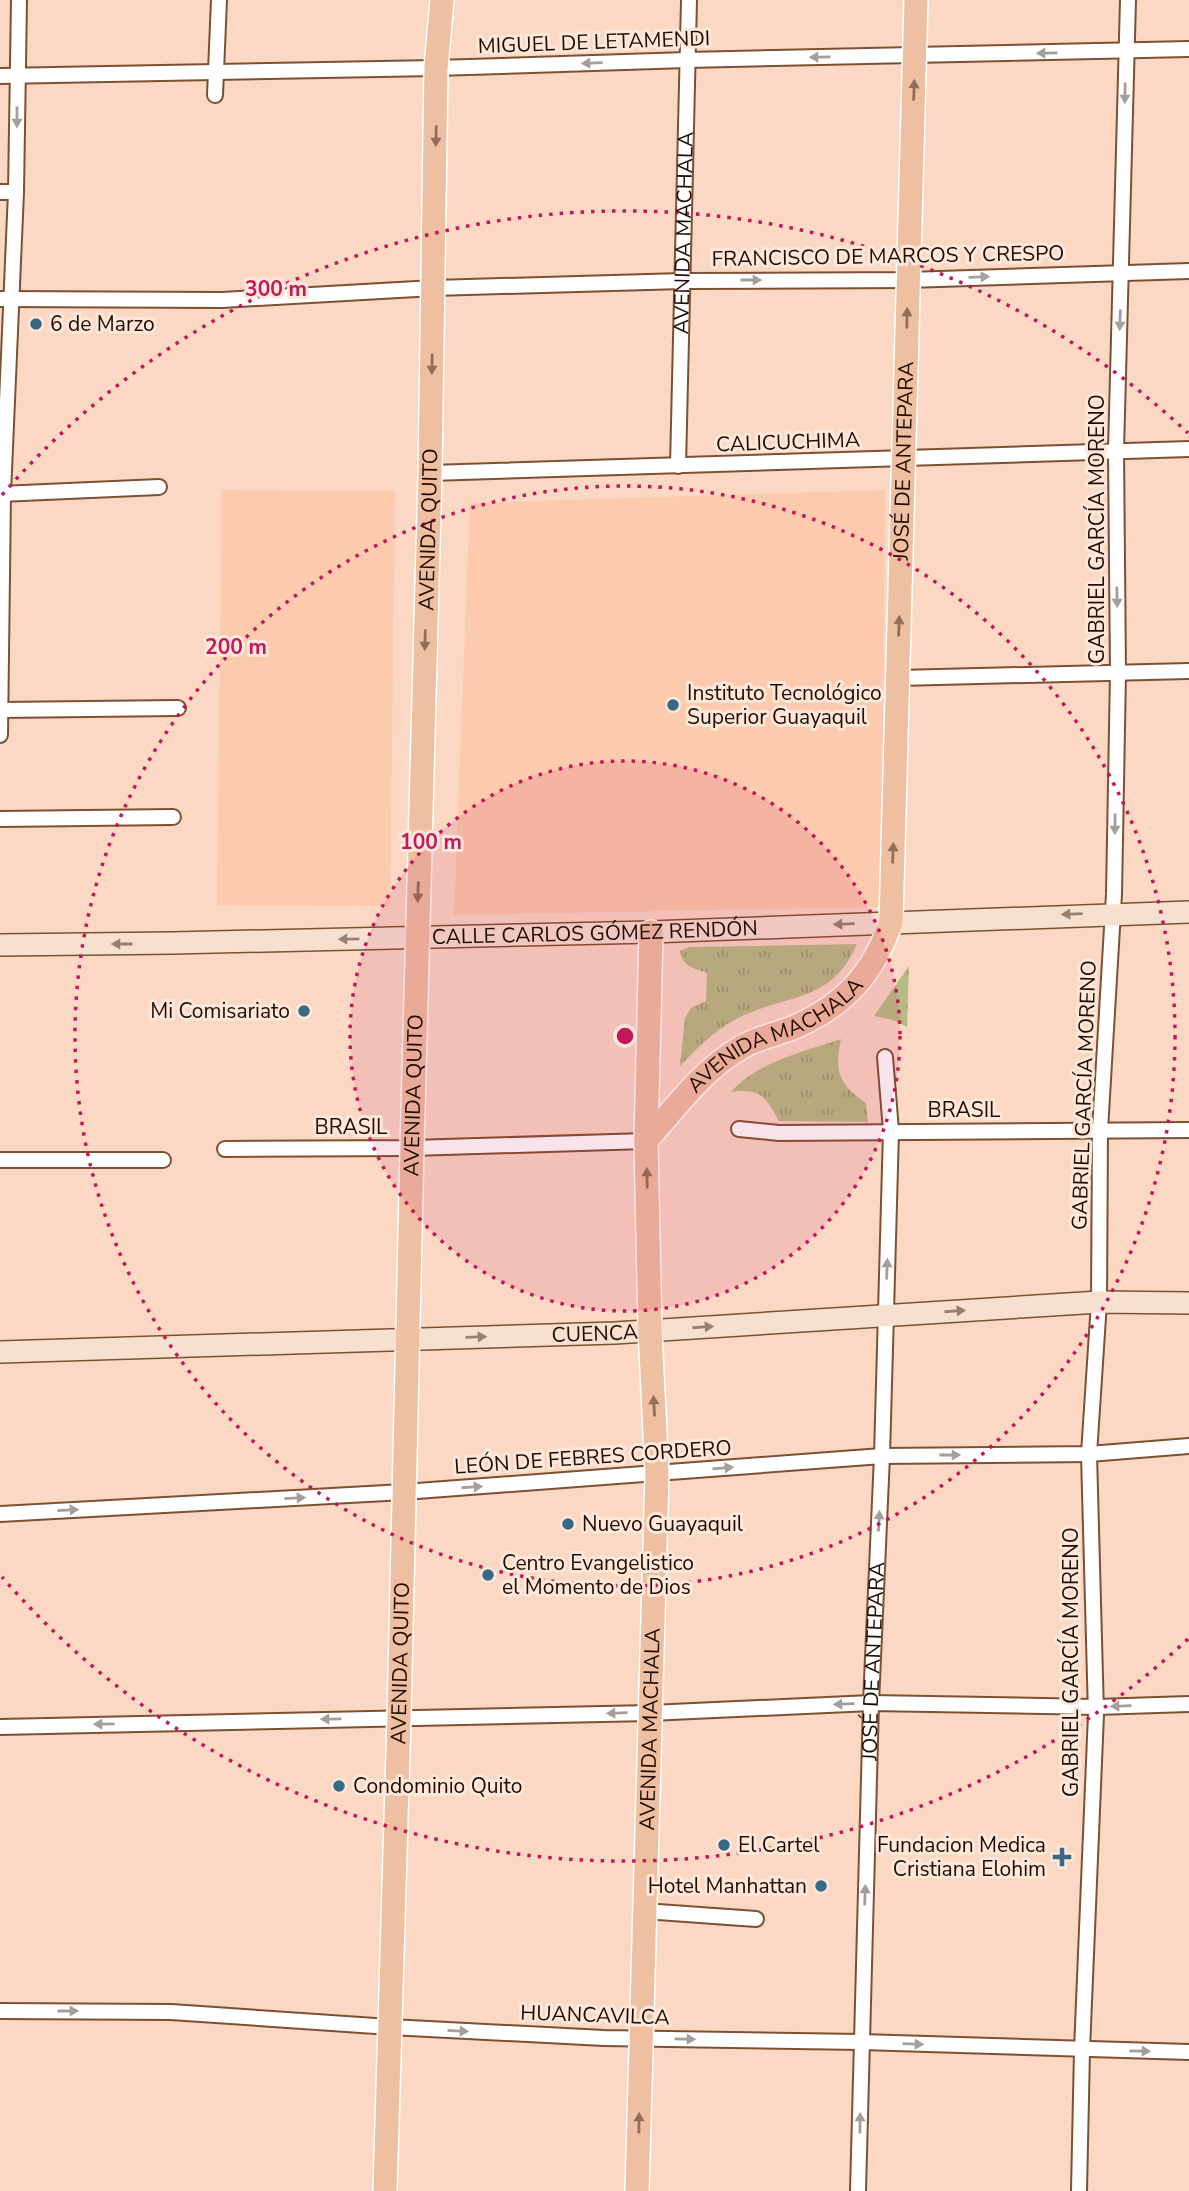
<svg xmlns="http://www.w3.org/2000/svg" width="1189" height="2191" font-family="'Nunito Sans',sans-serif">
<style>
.built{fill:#fccaac}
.grass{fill:url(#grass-tufts)}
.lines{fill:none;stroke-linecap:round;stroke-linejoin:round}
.minor-casing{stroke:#7e5031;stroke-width:18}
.secondary-casing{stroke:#7e5031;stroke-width:24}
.primary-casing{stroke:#fff;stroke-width:26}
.minor{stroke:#fff;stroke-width:14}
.secondary{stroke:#f6e0d0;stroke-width:21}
.primary{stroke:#eec0a1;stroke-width:23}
.oneway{fill:#a59e9a}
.oneway2{fill:#916f5a}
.oneway3{fill:#958174}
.ring{fill:none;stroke:#c2185b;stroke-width:3.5;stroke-dasharray:3.5 7}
.poi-dot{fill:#356a86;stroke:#ffe8da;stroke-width:2.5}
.labels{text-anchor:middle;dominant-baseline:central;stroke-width:6;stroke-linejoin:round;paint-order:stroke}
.street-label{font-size:21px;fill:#1f0d03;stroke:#ffe8da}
.poi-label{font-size:21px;fill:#1f0d03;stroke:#ffe8da;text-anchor:start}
.centre{fill:#c2185b;stroke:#ffe8da;stroke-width:3.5}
.ring-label{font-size:21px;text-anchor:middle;font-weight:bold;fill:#c2185b;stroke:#ffe8da;stroke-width:6;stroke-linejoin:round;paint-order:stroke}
</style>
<defs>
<pattern id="grass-tufts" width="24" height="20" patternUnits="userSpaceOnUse" patternTransform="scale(1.75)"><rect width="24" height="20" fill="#b5bc83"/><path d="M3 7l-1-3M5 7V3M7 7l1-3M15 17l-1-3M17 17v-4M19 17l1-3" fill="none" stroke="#9ba070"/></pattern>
</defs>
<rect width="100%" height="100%" fill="#fad8c4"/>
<g class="built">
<polygon points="222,490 395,491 390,906 217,905"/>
<polygon points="885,490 882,907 454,915 470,503"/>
</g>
<g class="grass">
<path d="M857,944c-26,60 -69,49 -119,74 -22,11 -41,30 -58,48l5,-48 6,-10 15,-7 1,-28c-14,-5 -24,-6 -27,-22l9,-4z"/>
<polygon points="909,966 907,1027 893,1020 874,1016"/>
<path d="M841,1039c-7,33 -2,45 25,64l2,19 -89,-1c-13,-24 -18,-33 -48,-29 28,-31 72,-40 110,-53z"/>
</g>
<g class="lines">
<defs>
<g id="minor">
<polyline points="0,76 436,68 687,60 1189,49"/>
<polyline points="215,95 219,0"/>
<polyline points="0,192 16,192"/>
<polyline points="0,299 222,300 434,288 683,281 908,280 1189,271"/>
<path id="s1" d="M678,466l11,-466"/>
<polyline points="430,473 1189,449"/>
<polyline points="0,494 159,487"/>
<polyline points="898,678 1189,671"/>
<polyline points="0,710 178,708"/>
<polyline points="0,735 3,494 16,192 19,0"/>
<polyline points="0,819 173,817"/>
<polyline points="739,1129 779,1133 1189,1130"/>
<polyline points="225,1149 412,1148 646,1141"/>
<polyline points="0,1160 163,1160"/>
<polyline points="0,1514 404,1492 882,1456 1089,1454 1189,1446"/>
<polyline points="0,1727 650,1713 871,1703 1096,1707 1189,1704"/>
<polyline points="644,1911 756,1919"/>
<polyline points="0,2011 171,2012 390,2027 604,2038 861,2042 1189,2052"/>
<path id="s2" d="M858,2191l13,-488 11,-247 9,-325 -6,-74"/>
<polyline points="1079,2191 1082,2050 1096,1714 1089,1454 1099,1302 1100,1130 1114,894 1118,673 1116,450 1128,0"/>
</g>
<g id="secondary">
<path id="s3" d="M0,945l173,-2 478,-11 538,-20"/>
<path id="s4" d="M0,1352l615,-19 484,-31 90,1"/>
</g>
<g id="primary">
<path id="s5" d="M646,1141c29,-33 57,-72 96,-94 17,-10 37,-13 55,-21 49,-22 77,-54 94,-104l25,-922"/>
<path id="s6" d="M385,2191l14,-473 13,-570 18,-675 6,-405 6,-68"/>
<path id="s7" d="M637,2191l20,-717 -7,-143 -4,-190 5,-209"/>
</g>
</defs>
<use href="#minor" class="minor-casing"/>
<use href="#secondary" class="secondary-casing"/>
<use href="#primary" class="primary-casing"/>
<use href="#minor" class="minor"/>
<use href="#secondary" class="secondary"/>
<use href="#primary" class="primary"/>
</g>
<defs><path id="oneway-solid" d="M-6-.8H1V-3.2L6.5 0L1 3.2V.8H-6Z" transform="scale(1.75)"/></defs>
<g class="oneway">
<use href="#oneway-solid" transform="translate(1047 53) rotate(179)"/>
<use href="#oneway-solid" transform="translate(820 57) rotate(179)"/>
<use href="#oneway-solid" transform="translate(592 63) rotate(178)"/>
<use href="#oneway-solid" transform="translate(1125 93) rotate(91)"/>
<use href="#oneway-solid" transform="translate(17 117) rotate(90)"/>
<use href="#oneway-solid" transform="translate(979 277) rotate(-2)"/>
<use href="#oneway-solid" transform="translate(751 280)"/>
<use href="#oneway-solid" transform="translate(1120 320) rotate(92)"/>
<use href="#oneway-solid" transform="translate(1117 597) rotate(89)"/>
<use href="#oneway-solid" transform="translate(1115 824) rotate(91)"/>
<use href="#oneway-solid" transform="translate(887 1269) rotate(-88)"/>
<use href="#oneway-solid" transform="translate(950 1455)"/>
<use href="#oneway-solid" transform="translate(723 1468) rotate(-5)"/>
<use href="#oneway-solid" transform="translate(472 1487) rotate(-4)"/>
<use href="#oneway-solid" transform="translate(295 1498) rotate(-3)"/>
<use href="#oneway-solid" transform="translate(68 1510) rotate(-3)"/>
<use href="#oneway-solid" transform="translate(879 1521) rotate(-87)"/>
<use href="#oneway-solid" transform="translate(844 1704) rotate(178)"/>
<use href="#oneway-solid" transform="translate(1121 1706) rotate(178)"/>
<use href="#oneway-solid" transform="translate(617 1713) rotate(178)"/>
<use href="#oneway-solid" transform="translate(331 1719) rotate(179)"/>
<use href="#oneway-solid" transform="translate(104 1724) rotate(179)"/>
<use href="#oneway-solid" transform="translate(865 1895) rotate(-88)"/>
<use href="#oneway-solid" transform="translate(68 2011)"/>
<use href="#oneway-solid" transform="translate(458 2031) rotate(3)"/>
<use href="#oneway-solid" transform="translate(685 2039) rotate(1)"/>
<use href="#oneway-solid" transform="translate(913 2044) rotate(2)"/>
<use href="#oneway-solid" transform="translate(1140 2051) rotate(1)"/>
<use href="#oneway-solid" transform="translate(860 2123) rotate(-89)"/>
</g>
<g class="oneway2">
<use href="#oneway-solid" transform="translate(914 90) rotate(-88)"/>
<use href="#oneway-solid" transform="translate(436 136) rotate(91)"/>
<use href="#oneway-solid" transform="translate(907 318) rotate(-89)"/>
<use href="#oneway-solid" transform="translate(432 364) rotate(91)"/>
<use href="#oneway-solid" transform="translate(899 626) rotate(-88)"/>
<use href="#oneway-solid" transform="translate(425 640) rotate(92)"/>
<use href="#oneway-solid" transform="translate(893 853) rotate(-88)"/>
<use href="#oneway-solid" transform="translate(418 892) rotate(92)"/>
<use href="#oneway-solid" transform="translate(647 1178) rotate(-91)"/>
<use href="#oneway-solid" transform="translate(654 1406) rotate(-93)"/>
<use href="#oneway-solid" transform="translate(639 2123) rotate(-89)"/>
</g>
<g class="oneway3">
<use href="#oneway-solid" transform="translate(1072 914) rotate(178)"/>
<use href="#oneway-solid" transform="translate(844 924) rotate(178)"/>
<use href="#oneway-solid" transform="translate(349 939) rotate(179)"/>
<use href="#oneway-solid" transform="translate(122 944) rotate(180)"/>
<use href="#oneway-solid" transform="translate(955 1311) rotate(-4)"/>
<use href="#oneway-solid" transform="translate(703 1327) rotate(-4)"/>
<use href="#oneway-solid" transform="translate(476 1337) rotate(-2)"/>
</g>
<circle cx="625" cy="1036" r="275" fill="#c2185b" fill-opacity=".12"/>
<g class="ring">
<circle cx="625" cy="1036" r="275"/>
<circle cx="625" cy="1036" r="550"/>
<path d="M1188 1639A825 825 0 0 1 2 1577M2 495A825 825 0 0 1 1188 433"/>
</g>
<g class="poi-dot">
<circle cx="36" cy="324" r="7"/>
<circle cx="673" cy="705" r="7"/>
<circle cx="304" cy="1011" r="7"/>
<circle cx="568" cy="1524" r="7"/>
<circle cx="488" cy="1575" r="7"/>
<circle cx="339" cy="1786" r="7"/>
<circle cx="724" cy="1845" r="7"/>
<path d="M1058.5 1846.5h7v7h7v7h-7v7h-7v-7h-7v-7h7z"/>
<circle cx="821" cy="1886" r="7"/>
</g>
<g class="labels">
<g class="street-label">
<text transform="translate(594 42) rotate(-2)">MIGUEL DE LETAMENDI</text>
<text stroke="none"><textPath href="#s1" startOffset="233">AVENIDA MACHALA</textPath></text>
<text transform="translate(888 256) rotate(-1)">FRANCISCO DE MARCOS Y CRESPO</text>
<text transform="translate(788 442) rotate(-2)">CALICUCHIMA</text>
<text stroke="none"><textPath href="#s5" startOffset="800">JOSÉ DE ANTEPARA</textPath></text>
<text stroke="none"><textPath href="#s6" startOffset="1662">AVENIDA QUITO</textPath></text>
<text transform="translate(1097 529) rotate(-90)">GABRIEL GARCÍA MORENO</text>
<text stroke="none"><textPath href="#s3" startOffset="595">CALLE CARLOS GÓMEZ RENDÓN</textPath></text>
<text stroke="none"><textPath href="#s5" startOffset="170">AVENIDA MACHALA</textPath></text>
<text stroke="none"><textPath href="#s6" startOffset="1096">AVENIDA QUITO</textPath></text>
<text transform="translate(1084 1095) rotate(-88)">GABRIEL GARCÍA MORENO</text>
<text x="964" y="1110">BRASIL</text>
<text x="351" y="1127">BRASIL</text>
<text stroke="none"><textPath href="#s4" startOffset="595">CUENCA</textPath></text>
<text transform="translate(593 1457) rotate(-4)">LEÓN DE FEBRES CORDERO</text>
<text stroke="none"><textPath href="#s2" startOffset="530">JOSÉ DE ANTEPARA</textPath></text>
<text stroke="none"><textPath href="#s6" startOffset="528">AVENIDA QUITO</textPath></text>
<text transform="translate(1071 1662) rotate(-90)">GABRIEL GARCÍA MORENO</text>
<text stroke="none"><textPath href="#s7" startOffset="462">AVENIDA MACHALA</textPath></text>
<text transform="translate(595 2015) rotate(2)">HUANCAVILCA</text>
</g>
<g class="poi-label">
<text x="50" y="324">6 de Marzo</text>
<text x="687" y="693">Instituto Tecnológico<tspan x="687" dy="24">Superior Guayaquil</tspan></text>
<text x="290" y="1011" text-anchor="end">Mi Comisariato</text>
<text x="582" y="1524">Nuevo Guayaquil</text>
<text x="502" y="1563">Centro Evangelistico<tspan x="502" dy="24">el Momento de Dios</tspan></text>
<text x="353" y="1786">Condominio Quito</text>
<text x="738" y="1845">El Cartel</text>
<text x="1046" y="1845" text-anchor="end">Fundacion Medica<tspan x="1046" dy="24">Cristiana Elohim</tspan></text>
<text x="807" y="1886" text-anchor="end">Hotel Manhattan</text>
</g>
</g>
<circle cx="625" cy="1036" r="10" class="centre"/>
<g class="ring-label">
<text x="276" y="296">300 m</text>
<text x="236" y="654">200 m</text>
<text x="431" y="849">100 m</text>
</g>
</svg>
